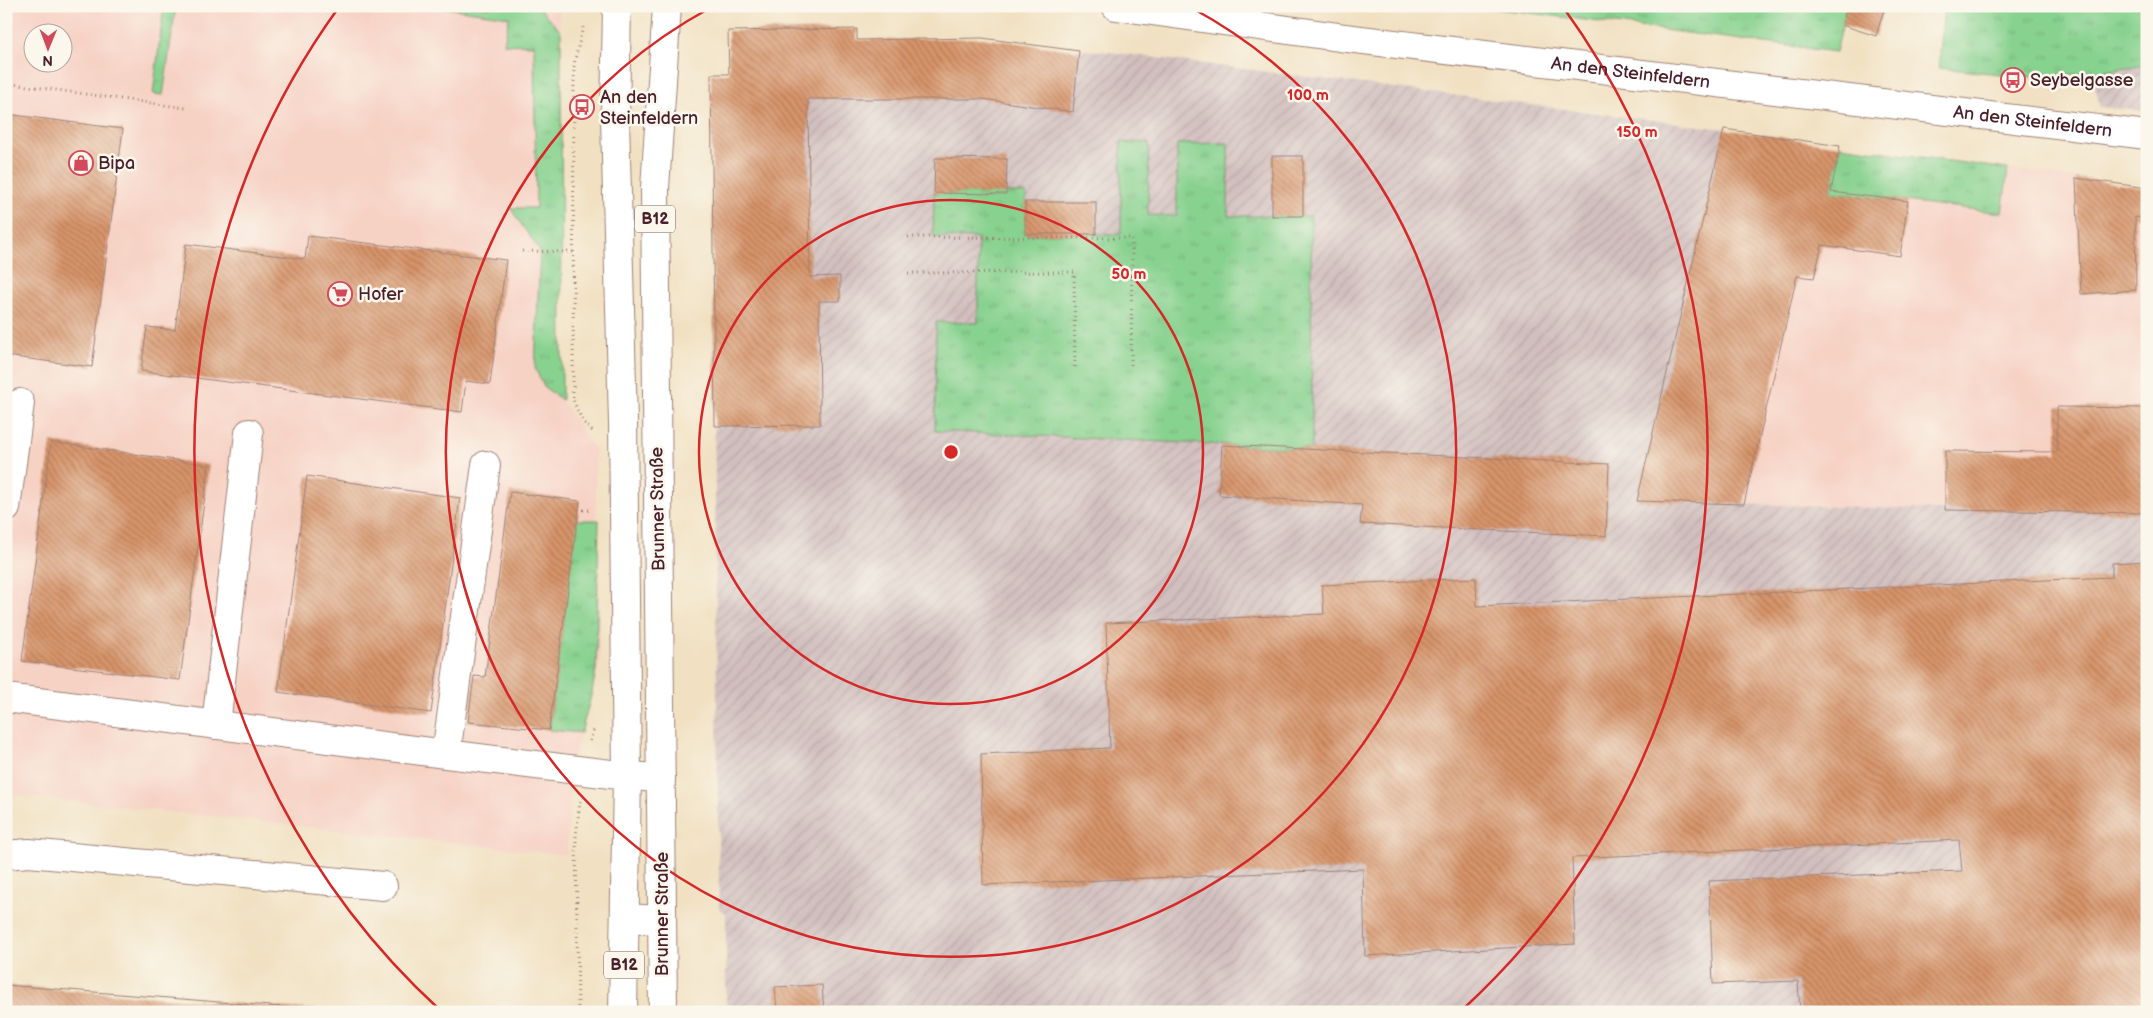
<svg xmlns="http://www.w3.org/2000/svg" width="2153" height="1018" font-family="'Balsamiq Sans',sans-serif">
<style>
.built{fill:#f6d2c4;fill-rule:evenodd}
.industrial{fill:url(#industrial-furrows)}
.grass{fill:url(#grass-tufts);stroke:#69785d}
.building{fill:url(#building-back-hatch)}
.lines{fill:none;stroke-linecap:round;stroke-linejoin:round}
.minor-casing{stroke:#9e8076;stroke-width:30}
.major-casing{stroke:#9e8076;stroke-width:30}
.path{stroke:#9e8076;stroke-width:3;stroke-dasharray:1 4;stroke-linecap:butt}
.minor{stroke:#fff;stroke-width:28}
.major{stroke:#fff;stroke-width:28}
.ring{fill:none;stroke:#d62828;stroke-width:2.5}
.labels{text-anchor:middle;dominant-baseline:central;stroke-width:5;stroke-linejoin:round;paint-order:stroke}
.shield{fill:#fbf7ec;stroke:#7f6065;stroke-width:1}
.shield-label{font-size:16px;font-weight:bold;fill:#4a1f2b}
.street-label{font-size:18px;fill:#4a1f2b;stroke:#fbf7ec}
.poi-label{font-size:18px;fill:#4a1f2b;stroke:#fbf7ec;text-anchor:start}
.centre{fill:#d62828;stroke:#fbf7ec;stroke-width:2.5}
.ring-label{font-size:15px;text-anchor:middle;font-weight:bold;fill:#d62828;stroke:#fbf7ec;stroke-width:5;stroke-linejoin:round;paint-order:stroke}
</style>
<defs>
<pattern id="industrial-furrows" width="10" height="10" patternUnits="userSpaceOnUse" patternTransform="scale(1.25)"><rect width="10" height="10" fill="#d1bfbe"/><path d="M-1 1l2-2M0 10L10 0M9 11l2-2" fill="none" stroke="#b5a4a3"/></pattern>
<pattern id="grass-tufts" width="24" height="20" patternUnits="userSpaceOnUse" patternTransform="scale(1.25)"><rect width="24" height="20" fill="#88d28f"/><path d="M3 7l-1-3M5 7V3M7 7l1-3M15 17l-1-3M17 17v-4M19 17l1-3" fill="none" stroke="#77b47c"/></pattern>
<pattern id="building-back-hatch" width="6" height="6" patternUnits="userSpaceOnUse" patternTransform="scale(1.25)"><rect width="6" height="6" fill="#d7946a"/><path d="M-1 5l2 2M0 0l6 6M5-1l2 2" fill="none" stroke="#b07857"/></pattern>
</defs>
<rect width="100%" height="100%" fill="#fbf7ec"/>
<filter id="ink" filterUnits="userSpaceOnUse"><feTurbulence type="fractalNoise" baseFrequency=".02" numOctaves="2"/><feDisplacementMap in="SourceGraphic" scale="10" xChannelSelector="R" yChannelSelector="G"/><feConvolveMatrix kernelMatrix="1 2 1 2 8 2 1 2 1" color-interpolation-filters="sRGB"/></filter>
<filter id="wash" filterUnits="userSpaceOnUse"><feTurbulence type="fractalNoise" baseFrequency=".0096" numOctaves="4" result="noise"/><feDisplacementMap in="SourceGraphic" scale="20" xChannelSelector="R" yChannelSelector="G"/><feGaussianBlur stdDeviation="1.12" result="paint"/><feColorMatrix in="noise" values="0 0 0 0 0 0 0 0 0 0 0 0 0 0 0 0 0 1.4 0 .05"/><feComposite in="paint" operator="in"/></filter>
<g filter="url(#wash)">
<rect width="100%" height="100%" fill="#f1e1c2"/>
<g class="built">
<path d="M6,6h554l2,394 33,50 5,212 -29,107 -4,86 -561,-61zM32,32h30v30h-30z"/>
<polygon points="1724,129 2147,188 2147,513 1945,510 1637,501"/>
</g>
<g class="industrial">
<polygon points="857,29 857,40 1101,51 1724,129 1637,501 1945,510 2147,513 2147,1012 726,1012 726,913 719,909 711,74 729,74 728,31"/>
<polygon points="2147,65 2147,111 2100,107 2092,73"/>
</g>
<g class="grass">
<polygon points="164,6 176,6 163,95 153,94"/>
<polygon points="432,6 538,6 561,32 562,400 544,387 535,368 540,251 510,208 536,208 534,45 504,44 509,17"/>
<polygon points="1475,6 1847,6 1836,52"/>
<polygon points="1944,6 2147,6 2147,65 2092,73 2032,77 1939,68"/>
<polygon points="1121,142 1149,143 1148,215 1177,216 1177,144 1228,143 1228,216 1311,216 1312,449 935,431 936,322 978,323 978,238 933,237 934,193 1026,193 1026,234 1121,234"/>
<polygon points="1840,146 2008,169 2002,213 1831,192"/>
<polygon points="577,520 599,520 596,669 592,692 581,733 549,730"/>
</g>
<g id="blocks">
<g class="building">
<polygon points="1847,6 1885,6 1876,36 1842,25"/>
<polygon points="857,29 857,40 982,38 1079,51 1073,112 983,99 808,99 810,277 840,276 840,301 819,301 820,425 715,426 711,74 729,74 728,31"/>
<polygon points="6,114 123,129 92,367 6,356"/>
<polygon points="1724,129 1840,146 1831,192 1908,201 1900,256 1822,245 1814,278 1797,276 1744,504 1637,501"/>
<rect x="1272" y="156" width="31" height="60"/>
<polygon points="935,158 1007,159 1006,194 934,193"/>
<polygon points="2076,178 2147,188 2147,219 2135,217 2136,290 2081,294"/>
<rect x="1025" y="202" width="71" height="32"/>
<polygon points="308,236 506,260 490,384 466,381 462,412 141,371 147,327 175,330 186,244 305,259"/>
<polygon points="2057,407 2147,408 2147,513 1945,510 1945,451 2057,452"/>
<polygon points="51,442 209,465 180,680 22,661"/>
<polygon points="1222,445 1609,464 1606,536 1360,524 1362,505 1219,495"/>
<polygon points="307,476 460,498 431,713 278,692"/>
<polygon points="510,492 580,501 549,730 468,722 474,676 485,677"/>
<polygon points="2147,561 2147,1012 1800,1012 1798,981 1713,984 1709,881 1962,871 1959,840 1572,858 1575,944 1365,956 1363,869 983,885 981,754 1110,748 1106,623 1324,614 1322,585 1476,578 1477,606 2112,577 2112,563"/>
<polygon points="6,985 320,1010 320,1012 6,1012"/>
<polygon points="822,985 824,1012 777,1012 775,987"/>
</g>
</g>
</g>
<g filter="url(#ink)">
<use href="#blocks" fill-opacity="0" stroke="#9e8076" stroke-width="1"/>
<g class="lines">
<defs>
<g id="minor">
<path id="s1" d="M1116,6l230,32 801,97"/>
<polyline points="6,508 20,403"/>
<polyline points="6,698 446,754 627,776 661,778"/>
<polyline points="216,725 249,433"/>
<polyline points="446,754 486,465"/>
<polyline points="6,855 29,853 383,886"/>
<polyline points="625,918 661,920"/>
</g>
<g id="major">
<polyline points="617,6 615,118 623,423 627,776 623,1012"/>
<polyline points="663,1012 655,188 667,6"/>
</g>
</defs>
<use href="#minor" class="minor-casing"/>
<use href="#major" class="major-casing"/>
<g class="path">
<polyline points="583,27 574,64 573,400 583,422 592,431"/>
<polyline points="6,83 186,108"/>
<polyline points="908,237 1132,238 1131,368"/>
<polyline points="522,251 573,252"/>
<polyline points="908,273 1074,272 1075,371"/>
<polyline points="578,510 593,510"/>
<polyline points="590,741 594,728"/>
<polyline points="578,1012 576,837 580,801"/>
</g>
<use href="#minor" class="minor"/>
<use href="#major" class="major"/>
</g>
</g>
<g class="ring">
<circle cx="951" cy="452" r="252"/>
<path d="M1192 8A505 505 0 1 1 710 8"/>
<path d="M440 1010A757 757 0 0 1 339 7M1563 7A757 757 0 0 1 1462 1010"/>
</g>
<defs>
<symbol id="bus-ring" viewBox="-11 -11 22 22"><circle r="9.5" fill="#fbf7ec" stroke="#d1495b" stroke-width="1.5"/><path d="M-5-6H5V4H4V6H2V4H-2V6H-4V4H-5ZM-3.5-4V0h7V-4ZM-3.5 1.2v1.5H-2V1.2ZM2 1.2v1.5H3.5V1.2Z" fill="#d1495b"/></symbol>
<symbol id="shop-ring" viewBox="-11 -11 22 22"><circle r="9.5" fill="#fbf7ec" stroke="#d1495b" stroke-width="1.5"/><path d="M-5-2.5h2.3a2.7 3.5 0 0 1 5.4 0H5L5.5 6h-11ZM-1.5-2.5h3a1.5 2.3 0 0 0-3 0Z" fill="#d1495b"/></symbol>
<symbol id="supermarket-ring" viewBox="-11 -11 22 22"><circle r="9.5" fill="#fbf7ec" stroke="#d1495b" stroke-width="1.5"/><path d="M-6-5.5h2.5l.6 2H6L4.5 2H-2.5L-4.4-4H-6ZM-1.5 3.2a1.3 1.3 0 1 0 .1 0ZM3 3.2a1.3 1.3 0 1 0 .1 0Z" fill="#d1495b"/></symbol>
</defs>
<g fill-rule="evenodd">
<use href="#bus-ring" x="1999" y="66" width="28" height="28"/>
<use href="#bus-ring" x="568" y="93" width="28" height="28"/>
<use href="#shop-ring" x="67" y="149" width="28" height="28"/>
<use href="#supermarket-ring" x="326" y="280" width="28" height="28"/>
</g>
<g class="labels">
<g class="shield">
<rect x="635" y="205.5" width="40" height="27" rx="4"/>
<rect x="604" y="951.5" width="40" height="27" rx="4"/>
</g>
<g class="shield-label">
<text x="655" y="219">B12</text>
<text x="624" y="965">B12</text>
</g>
<g class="street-label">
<text stroke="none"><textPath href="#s1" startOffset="519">An den Steinfeldern</textPath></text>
<text stroke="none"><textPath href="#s1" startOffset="924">An den Steinfeldern</textPath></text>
<text transform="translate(658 509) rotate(-91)">Brunner Straße</text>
<text transform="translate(662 914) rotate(-90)">Brunner Straße</text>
</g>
<g class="poi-label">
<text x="2030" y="80">Seybelgasse</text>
<text x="600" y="97">An den<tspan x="600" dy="21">Steinfeldern</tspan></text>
<text x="98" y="163">Bipa</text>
<text x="358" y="294">Hofer</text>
</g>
</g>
<circle cx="951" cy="452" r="8" class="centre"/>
<g class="ring-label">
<text x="1308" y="100">100 m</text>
<text x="1637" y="137">150 m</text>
<text x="1129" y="279">50 m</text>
</g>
<rect width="2153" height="1018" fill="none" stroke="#fbf7ec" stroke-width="25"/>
<g transform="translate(48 48) rotate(181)"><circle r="24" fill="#fbf7ec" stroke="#b4a19f"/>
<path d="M0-4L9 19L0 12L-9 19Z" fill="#d1495b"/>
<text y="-8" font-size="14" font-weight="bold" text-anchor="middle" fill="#4a1f2b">N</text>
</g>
</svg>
